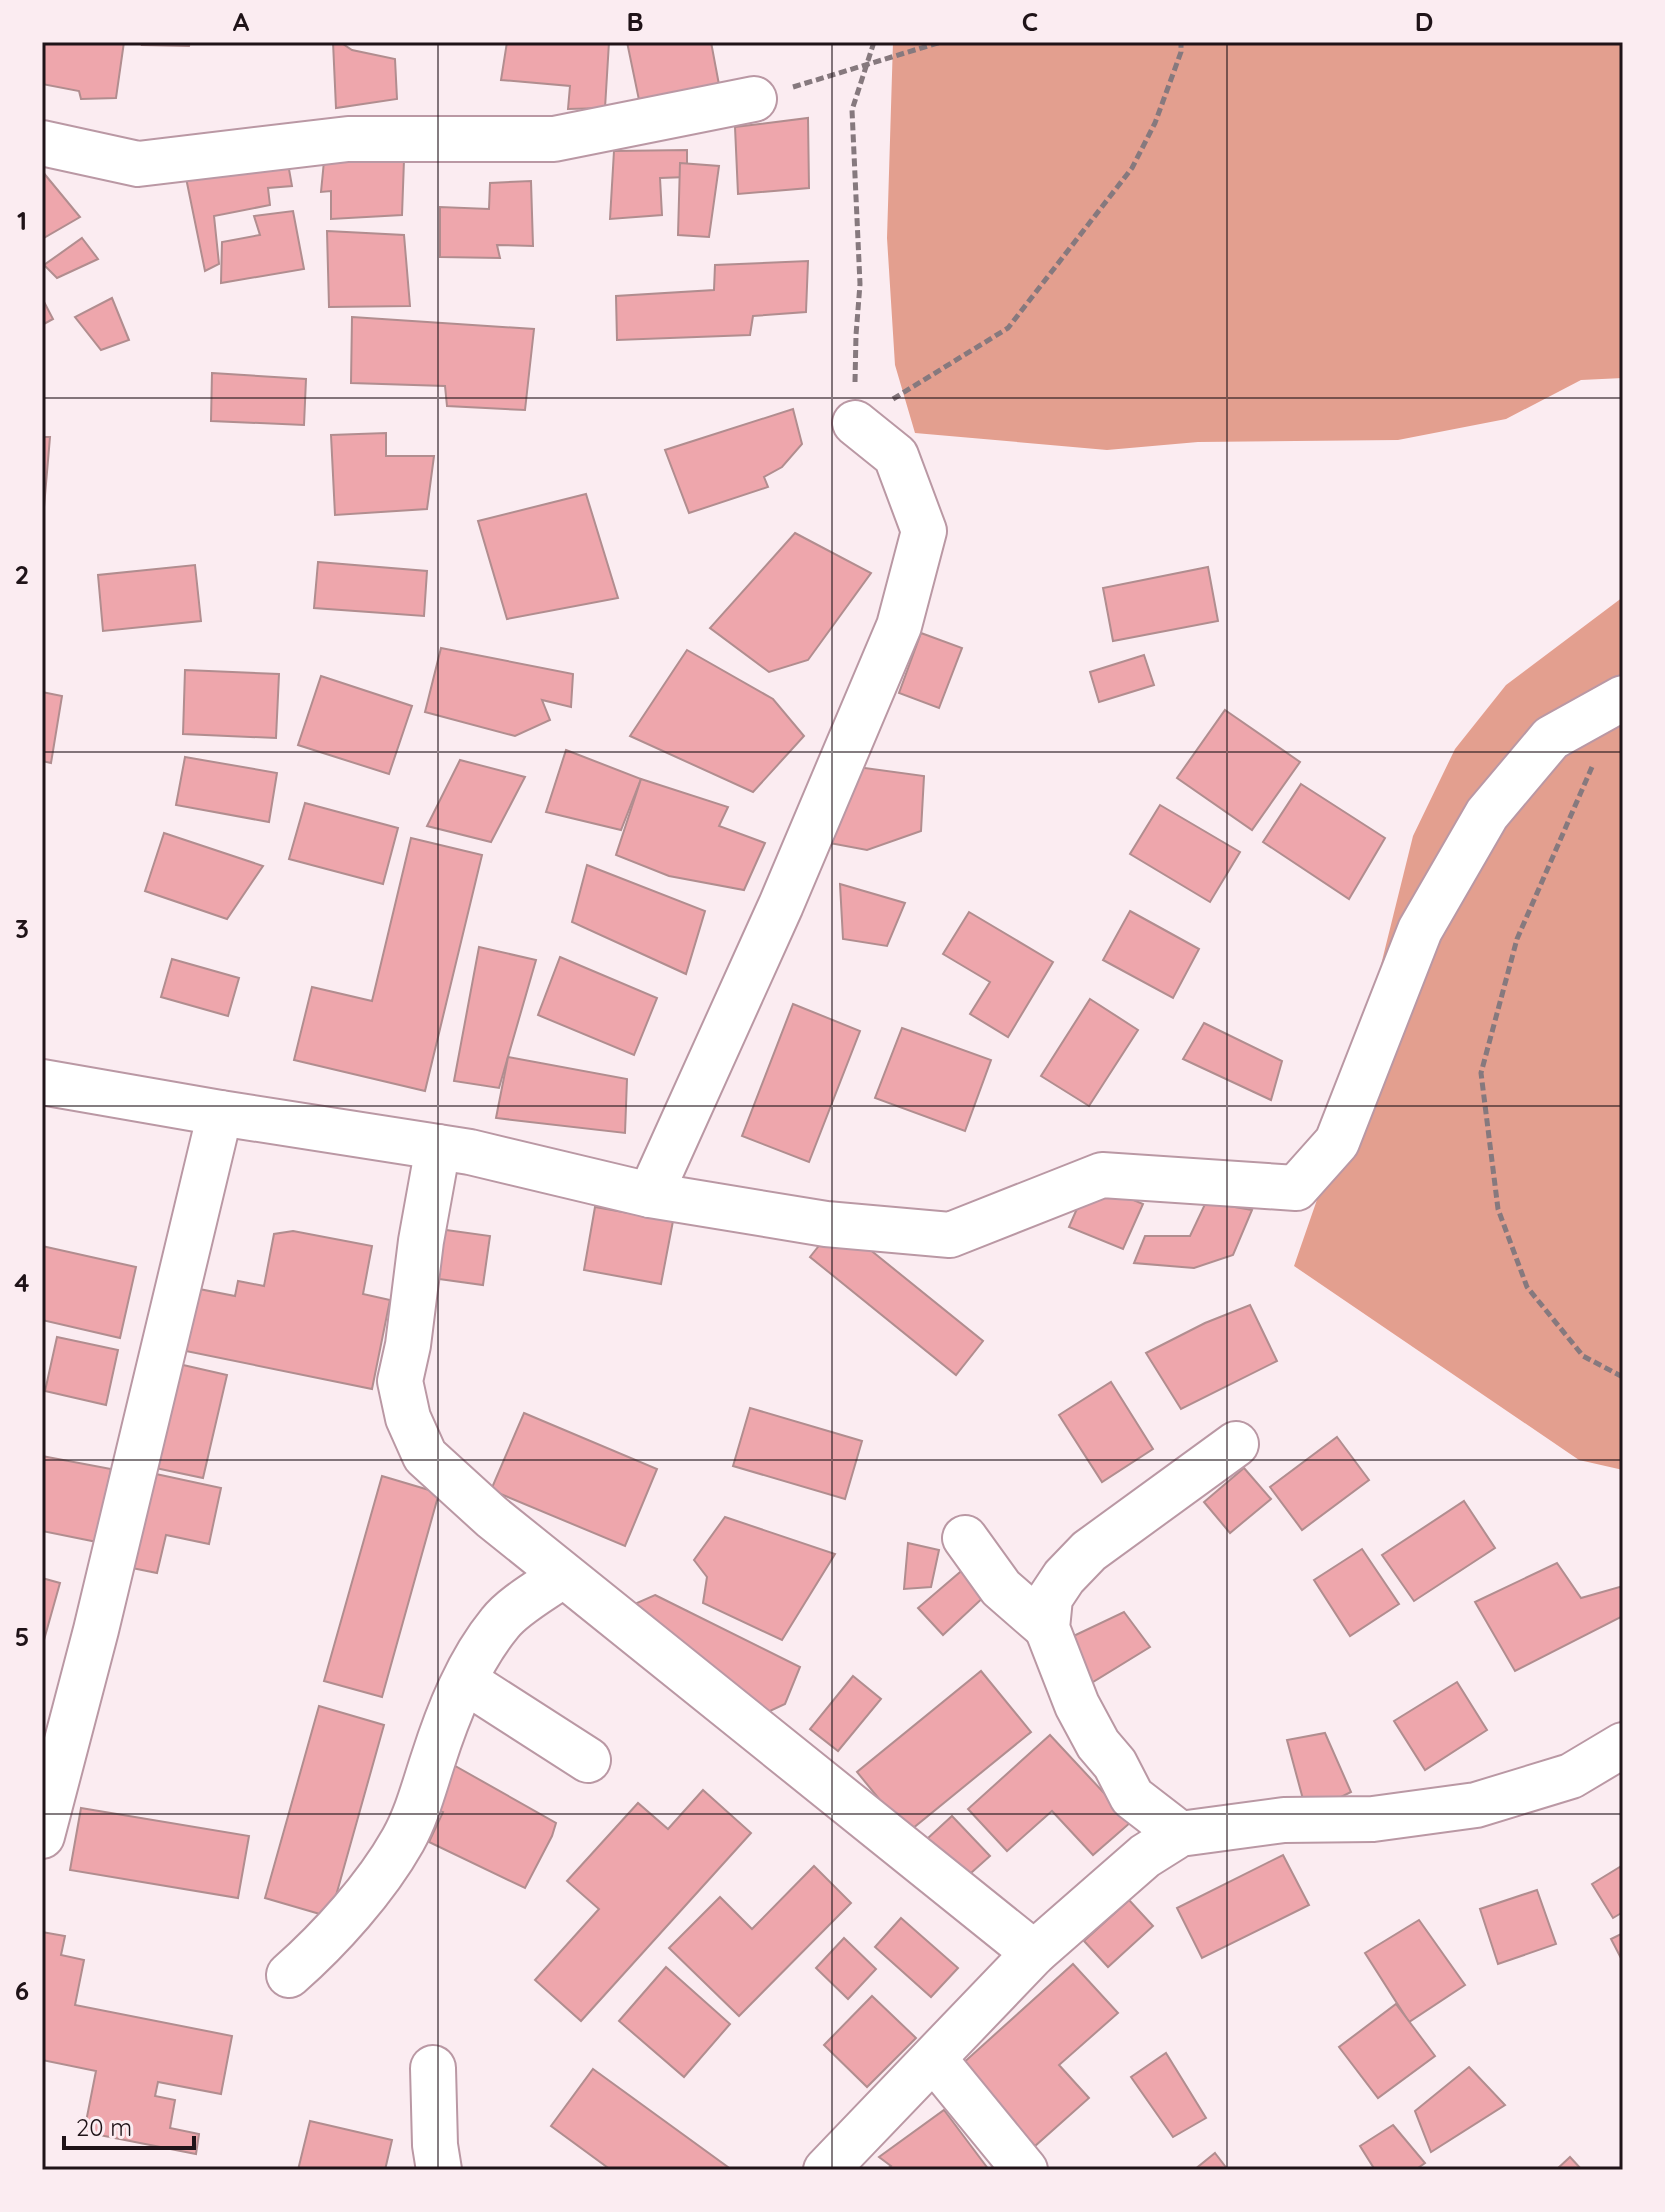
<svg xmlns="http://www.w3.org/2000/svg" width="1665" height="2212" font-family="Quicksand,sans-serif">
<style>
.forest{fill:#e39f8f}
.building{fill:#eea6ac;stroke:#b18d8f;stroke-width:2}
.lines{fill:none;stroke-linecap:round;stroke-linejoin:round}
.minor-casing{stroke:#ba98a4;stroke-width:48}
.path{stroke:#86797e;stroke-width:5;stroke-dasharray:8 4;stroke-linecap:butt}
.minor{stroke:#fff;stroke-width:44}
.grid{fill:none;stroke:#1f1318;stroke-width:2;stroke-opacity:0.55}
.neatline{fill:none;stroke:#1f1318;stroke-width:3}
.grid-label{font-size:26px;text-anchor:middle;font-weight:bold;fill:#1f1318}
</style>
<rect width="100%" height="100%" fill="#fbecf1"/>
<g class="forest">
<polygon points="893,42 1623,42 1623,378 1581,380 1506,419 1398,440 1198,442 1107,450 915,433 895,365 887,238"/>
<polygon points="1623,597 1623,1470 1579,1460 1294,1266 1337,1142 1413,836 1455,749 1506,685"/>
</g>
<g class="building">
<polygon points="42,42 124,42 116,98 81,99 79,91 42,84"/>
<polygon points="143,42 190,42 189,46 142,45"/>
<polygon points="333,42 340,42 352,50 395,59 397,99 336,108"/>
<polygon points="507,42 609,42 605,108 568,109 570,86 501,80"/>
<polygon points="627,42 711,42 720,90 639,100"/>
<polygon points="808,118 809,188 738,194 735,127"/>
<polygon points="687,150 687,177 660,178 662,215 610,219 614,151"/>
<polygon points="287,158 292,186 268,188 270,205 214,216 219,264 205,271 185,173"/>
<polygon points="404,160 402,215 331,219 331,191 321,192 324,161"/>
<polygon points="680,163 719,166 709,237 678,235"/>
<polygon points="42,171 80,217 42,239"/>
<polygon points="531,181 533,246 497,245 500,258 440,257 440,207 489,209 490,183"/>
<polygon points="293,211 304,269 221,283 222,242 260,235 254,216"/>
<polygon points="327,231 404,235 410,306 329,307"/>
<polygon points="82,238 98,259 57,278 44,265"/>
<polygon points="808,261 806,312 753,316 750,335 617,340 616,296 714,290 715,265"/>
<polygon points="42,298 53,319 42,325"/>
<polygon points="112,298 129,340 101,350 75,317"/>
<polygon points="352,317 534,329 525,410 447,406 445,386 351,383"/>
<polygon points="212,373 306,379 304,425 211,421"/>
<polygon points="793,409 802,444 782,467 764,477 768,487 689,513 665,450"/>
<polygon points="386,433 386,456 434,456 427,509 335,515 331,435"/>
<polygon points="42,437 50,437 44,507 42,507"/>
<polygon points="586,494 618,598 507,619 478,521"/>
<polygon points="795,533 871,573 808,660 769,672 710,628"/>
<polygon points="318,562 427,571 424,616 314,608"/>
<polygon points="195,565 201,621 103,631 98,575"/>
<polygon points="1208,567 1218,621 1113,641 1103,588"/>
<polygon points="921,633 962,648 939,708 899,693"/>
<polygon points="441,648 573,674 571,707 542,700 550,720 515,736 425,712"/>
<polygon points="687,650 773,699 804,736 753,792 630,736"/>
<polygon points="1144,655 1154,685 1099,702 1090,672"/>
<polygon points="185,670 279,674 276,738 183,734"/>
<polygon points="321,676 412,706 389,774 298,745"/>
<polygon points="42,692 62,696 51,763 42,761"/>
<polygon points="1225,710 1300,762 1252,830 1177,778"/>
<polygon points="566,750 641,779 621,830 546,812"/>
<polygon points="185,757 277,773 269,822 176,805"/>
<polygon points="460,760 525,777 491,842 427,826"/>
<polygon points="850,766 924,776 921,831 867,850 819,841"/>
<polygon points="641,779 728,807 719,826 765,843 744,890 669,876 616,855"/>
<polygon points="1301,784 1385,838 1349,899 1263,842"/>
<polygon points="305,803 398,828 383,884 289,859"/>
<polygon points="1160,805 1240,852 1210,902 1130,854"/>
<polygon points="164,833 263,866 227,919 145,891"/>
<polygon points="411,838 482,855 425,1091 294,1060 312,987 372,1001"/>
<polygon points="587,865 705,911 686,974 572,922"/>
<polygon points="840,884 905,903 887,946 843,939"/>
<polygon points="1130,911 1199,949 1173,998 1103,960"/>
<polygon points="969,912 1053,962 1008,1037 970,1014 990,982 943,954"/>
<polygon points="479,947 536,960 499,1088 454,1081"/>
<polygon points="560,957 657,998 634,1055 538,1015"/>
<polygon points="172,959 239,978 228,1016 161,997"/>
<polygon points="1090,999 1138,1030 1089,1106 1041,1076"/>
<polygon points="793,1004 860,1031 809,1162 742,1136"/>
<polygon points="1204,1023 1282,1061 1271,1100 1183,1059"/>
<polygon points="902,1028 991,1060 965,1131 875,1098"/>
<polygon points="508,1057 627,1079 625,1133 496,1118"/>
<polygon points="1089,1181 1143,1204 1123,1249 1069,1227"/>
<polygon points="1206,1202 1252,1210 1233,1255 1194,1268 1134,1263 1145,1236 1190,1236"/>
<polygon points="595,1207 673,1221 661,1284 584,1270"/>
<polygon points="837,1223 983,1341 956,1375 810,1257"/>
<polygon points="439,1229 490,1236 483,1285 417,1276"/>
<polygon points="293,1231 372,1246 363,1294 390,1300 372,1389 176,1349 189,1287 235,1296 238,1281 264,1286 274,1234"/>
<polygon points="42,1246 136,1267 120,1338 42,1320"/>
<polygon points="1250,1305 1277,1361 1181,1409 1146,1353 1205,1323"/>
<polygon points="57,1337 118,1350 106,1405 45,1391"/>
<polygon points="170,1362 227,1375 203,1478 146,1466"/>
<polygon points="1111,1382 1153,1449 1102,1482 1059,1415"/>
<polygon points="750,1408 862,1441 845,1499 733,1466"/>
<polygon points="524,1413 657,1469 625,1546 491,1490"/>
<polygon points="1337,1437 1369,1480 1302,1530 1270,1487"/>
<polygon points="42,1456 111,1469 97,1542 42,1531"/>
<polygon points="1244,1468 1271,1499 1230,1533 1204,1502"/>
<polygon points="142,1471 221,1488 209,1544 166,1535 157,1573 122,1566"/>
<polygon points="382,1476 439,1493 382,1697 324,1681"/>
<polygon points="1464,1501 1495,1548 1414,1601 1382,1555"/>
<polygon points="725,1517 835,1554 782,1640 703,1603 707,1577 694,1560"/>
<polygon points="908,1543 939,1550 931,1587 904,1589"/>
<polygon points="1362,1549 1399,1604 1350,1636 1314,1580"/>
<polygon points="1557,1563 1581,1598 1623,1586 1623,1616 1515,1671 1475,1602"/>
<polygon points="966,1567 987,1594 943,1635 918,1608"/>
<polygon points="42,1578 60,1583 42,1647"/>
<polygon points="655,1595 800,1667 785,1704 746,1722 621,1610"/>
<polygon points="1124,1612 1150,1647 1088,1685 1065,1640"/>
<polygon points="981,1671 1031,1732 907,1833 857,1772"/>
<polygon points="853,1676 881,1699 838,1751 810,1729"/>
<polygon points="1457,1682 1487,1730 1425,1770 1394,1721"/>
<polygon points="319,1706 384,1725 330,1917 265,1898"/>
<polygon points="1325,1733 1351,1792 1307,1814 1287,1740"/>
<polygon points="1050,1735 1131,1822 1093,1855 1052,1811 1007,1851 968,1809"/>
<polygon points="450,1763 556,1823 552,1836 525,1888 429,1842 443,1812 428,1807"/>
<polygon points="703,1790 751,1833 581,2021 535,1980 599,1909 567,1881 638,1803 668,1829"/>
<polygon points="81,1808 249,1836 238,1898 70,1870"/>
<polygon points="952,1816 990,1856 953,1889 916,1849"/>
<polygon points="1283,1855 1309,1905 1202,1958 1177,1908"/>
<polygon points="1623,1865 1623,1912 1613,1918 1592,1884"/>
<polygon points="814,1866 851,1903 739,2016 669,1948 720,1897 752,1929"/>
<polygon points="1537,1890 1556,1944 1498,1964 1480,1909"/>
<polygon points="1129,1900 1153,1926 1108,1967 1084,1941"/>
<polygon points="901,1918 958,1968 931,1997 875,1947"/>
<polygon points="1419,1920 1465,1985 1409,2022 1365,1953"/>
<polygon points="42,1932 65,1936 61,1955 84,1960 75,2005 232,2036 221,2094 158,2082 155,2096 175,2100 170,2128 199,2134 196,2154 84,2132 96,2071 42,2060"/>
<polygon points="1623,1933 1623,1962 1611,1939"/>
<polygon points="844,1938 876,1969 848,1999 816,1968"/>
<polygon points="1073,1964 1118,2013 1059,2065 1089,2098 1035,2146 961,2065"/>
<polygon points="666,1967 730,2024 684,2077 619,2021"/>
<polygon points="872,1996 916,2038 867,2087 824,2045"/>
<polygon points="1396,2004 1435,2056 1378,2098 1339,2047"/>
<polygon points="1166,2053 1206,2118 1173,2137 1131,2077"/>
<polygon points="1469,2067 1505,2105 1431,2152 1415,2111"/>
<polygon points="593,2069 732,2170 611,2170 551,2126"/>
<polygon points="944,2110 989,2170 886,2170 891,2166 879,2157"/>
<polygon points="310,2121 392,2140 385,2170 298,2170"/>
<polygon points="1393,2125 1425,2163 1415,2170 1375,2170 1360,2146"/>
<polygon points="1215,2153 1228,2170 1194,2170"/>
<polygon points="1570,2157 1582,2170 1556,2170"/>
</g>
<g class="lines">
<defs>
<g id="minor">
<polyline points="42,143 138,164 348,139 554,139 754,99"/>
<polyline points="42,1082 220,1113 470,1152 650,1195 826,1224 950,1235 1102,1175 1296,1188 1337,1142 1420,930 1487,814 1551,738 1623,698"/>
<polyline points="438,1147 421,1241 408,1345 400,1381 408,1418 425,1456 492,1517 1034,1953"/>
<polyline points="650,1195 781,905 899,626 924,531 896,456 855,423"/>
<polyline points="965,1538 1001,1588 1047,1628"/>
<polyline points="465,1681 588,1760"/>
<polyline points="1180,1834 1132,1797 1115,1764 1098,1744 1077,1705 1047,1628 1050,1598 1064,1577 1089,1551 1236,1444"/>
<polyline points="42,1836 96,1630 220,1113"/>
<path d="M289,1975c41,-36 87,-87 114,-135 14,-25 21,-53 30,-80 15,-47 35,-98 67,-137 14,-18 44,-34 63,-48"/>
<polyline points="934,2059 1025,2170"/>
<polyline points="433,2068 435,2145 439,2170"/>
<polyline points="826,2170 1034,1953 1145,1856 1180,1834 1284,1820 1373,1819 1476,1805 1571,1776 1623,1745"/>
</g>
</defs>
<use href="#minor" class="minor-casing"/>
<g class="path">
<polyline points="793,87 941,42"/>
<polyline points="855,382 856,335 860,284 852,110 874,42"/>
<polyline points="893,399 1008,328 1132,168 1155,123 1181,52 1181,42"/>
<polyline points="1592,767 1517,939 1481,1073 1498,1209 1527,1287 1583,1356 1623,1377"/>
</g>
<use href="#minor" class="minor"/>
</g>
<path class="grid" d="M438,42v2128M832,42v2128M1227,42v2128M42,398h1581M42,752h1581M42,1106h1581M42,1460h1581M42,1814h1581"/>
<rect width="1665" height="2212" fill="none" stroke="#fbecf1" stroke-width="88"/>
<path d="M64 2136v12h130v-12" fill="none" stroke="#1f1318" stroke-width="4"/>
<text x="76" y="2136" font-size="24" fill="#1f1318" stroke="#fbecf1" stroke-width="6" paint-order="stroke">20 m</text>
<rect x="44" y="44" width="1577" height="2124" class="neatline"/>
<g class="grid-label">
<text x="241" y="31">A</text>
<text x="635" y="31">B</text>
<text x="1030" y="31">C</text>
<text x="1424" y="31">D</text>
<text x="22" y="230">1</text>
<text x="22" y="584">2</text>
<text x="22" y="938">3</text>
<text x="22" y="1292">4</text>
<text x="22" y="1646">5</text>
<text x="22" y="2000">6</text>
</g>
</svg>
